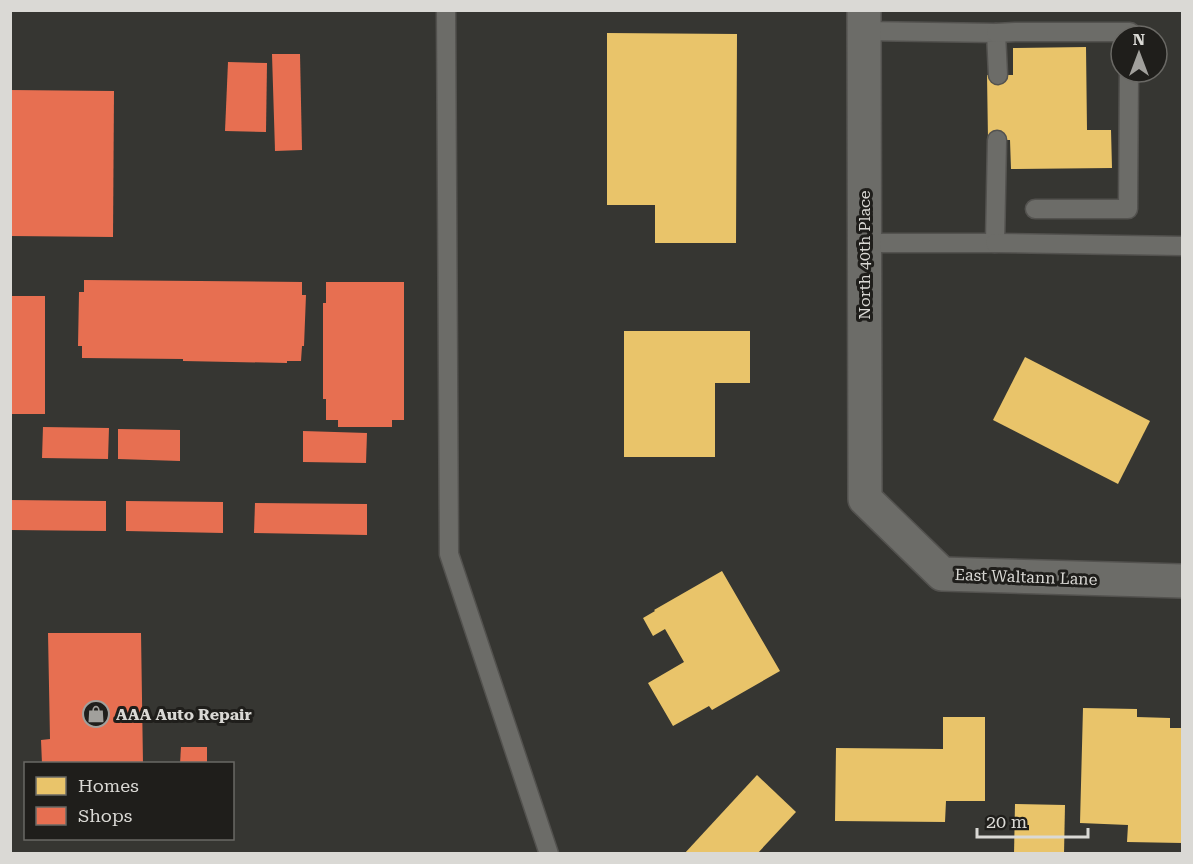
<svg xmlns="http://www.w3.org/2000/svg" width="1193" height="864" font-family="'Roboto Serif',serif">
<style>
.homes{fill:#e9c46a}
.shops{fill:#e76f51}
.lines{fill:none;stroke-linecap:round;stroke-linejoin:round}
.service-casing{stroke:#53524f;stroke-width:21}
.minor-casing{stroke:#53524f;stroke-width:36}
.service{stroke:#6c6c68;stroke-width:18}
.minor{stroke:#6c6c68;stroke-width:33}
.labels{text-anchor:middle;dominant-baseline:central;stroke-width:6;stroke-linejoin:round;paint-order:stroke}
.street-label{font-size:16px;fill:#dad9d5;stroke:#1f1e1b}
.poi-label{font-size:16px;font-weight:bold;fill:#dad9d5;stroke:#1f1e1b;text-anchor:start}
</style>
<rect width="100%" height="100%" fill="#363632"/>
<g class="homes">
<polygon points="607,33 737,34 736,243 655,243 655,205 607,205"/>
<polygon points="1086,47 1087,130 1111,130 1112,168 1011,169 1010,140 988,140 987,75 1013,75 1013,48"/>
<polygon points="624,331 750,331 750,383 715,383 715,457 624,457"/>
<polygon points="1025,357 1150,421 1118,484 993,420"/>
<polygon points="722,571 780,671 712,710 709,706 673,726 648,683 684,662 665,629 653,636 643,618 655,611 654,610"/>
<polygon points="1083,708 1137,709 1137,717 1170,718 1170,728 1182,728 1182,843 1127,842 1128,825 1080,823"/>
<polygon points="943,717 985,717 985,801 946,801 945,822 835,821 836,748 943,749"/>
<polygon points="757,775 796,812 757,854 684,854"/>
<polygon points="1015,804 1065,805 1064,854 1014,854"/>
</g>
<g class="shops">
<polygon points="272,54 300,54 302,150 275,151"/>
<polygon points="228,62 267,63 266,132 225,131"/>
<polygon points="10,90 114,91 113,237 10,236"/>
<polygon points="84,280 302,282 302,295 306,295 304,346 302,346 301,361 287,361 287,363 183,361 183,359 82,358 82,346 78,346 79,292 84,292"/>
<polygon points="326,282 404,282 404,420 392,420 392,427 338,427 338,420 326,420 326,399 323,399 323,303 326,303"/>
<rect x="10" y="296" width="35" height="118"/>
<polygon points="43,427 109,428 108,459 42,458"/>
<polygon points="118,429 180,430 180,461 118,459"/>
<polygon points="303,431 367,433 366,463 303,462"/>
<polygon points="10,500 106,501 106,531 10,530"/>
<polygon points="126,501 223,502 223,533 126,531"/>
<polygon points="255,503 367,504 367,535 254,533"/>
<polygon points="48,633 141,633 143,764 42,764 41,740 50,739"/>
<polygon points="181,747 207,747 207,764 180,764"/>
</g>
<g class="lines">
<defs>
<g id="service">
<polyline points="446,10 449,554 549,854"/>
<polyline points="864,31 996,33 998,75"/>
<polyline points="996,33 1015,32 1130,32 1130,36"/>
<polyline points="1035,209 1128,209 1129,72"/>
<polyline points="864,243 995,243 997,140"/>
<polyline points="995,243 1182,246"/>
</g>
<polyline id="minor" points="864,10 865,499 942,574 1182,581"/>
</defs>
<use href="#service" class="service-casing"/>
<use href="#minor" class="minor-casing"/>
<use href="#service" class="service"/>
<use href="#minor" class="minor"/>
</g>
<defs>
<symbol id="shop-ring" viewBox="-11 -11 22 22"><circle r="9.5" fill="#1f1e1b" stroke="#a1a09c" stroke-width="1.5"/><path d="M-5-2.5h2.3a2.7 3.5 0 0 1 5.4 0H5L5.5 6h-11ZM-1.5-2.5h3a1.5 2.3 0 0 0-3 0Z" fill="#a1a09c"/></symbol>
</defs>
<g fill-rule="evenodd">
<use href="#shop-ring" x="81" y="699" width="30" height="30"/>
</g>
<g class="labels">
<g class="street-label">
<text transform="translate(864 255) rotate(-90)">North 40th Place</text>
<text transform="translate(1026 577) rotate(2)">East Waltann Lane</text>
</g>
<g class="poi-label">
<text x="116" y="714">AAA Auto Repair</text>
</g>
</g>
<rect width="1193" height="864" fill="none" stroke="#dad9d5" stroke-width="24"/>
<rect x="24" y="762" width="210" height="78" fill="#1f1e1b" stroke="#6a6965" stroke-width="1.5"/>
<rect x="36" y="777" width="30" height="18" fill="#e9c46a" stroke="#6a6965" stroke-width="1.5"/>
<text x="78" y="792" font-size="18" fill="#dad9d5">Homes</text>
<rect x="36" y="807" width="30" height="18" fill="#e76f51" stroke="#6a6965" stroke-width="1.5"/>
<text x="78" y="822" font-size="18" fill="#dad9d5">Shops</text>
<g transform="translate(1139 54)"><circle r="28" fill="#1f1e1b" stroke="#6a6965" stroke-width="1.5"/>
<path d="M0-4.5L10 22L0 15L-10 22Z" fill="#a1a09c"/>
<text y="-9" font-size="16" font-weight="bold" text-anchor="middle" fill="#dad9d5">N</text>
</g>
<path d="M977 828v9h111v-9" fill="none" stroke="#dad9d5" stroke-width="3"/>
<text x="986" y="828" font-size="18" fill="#dad9d5" stroke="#1f1e1b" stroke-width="4.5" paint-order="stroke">20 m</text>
</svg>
